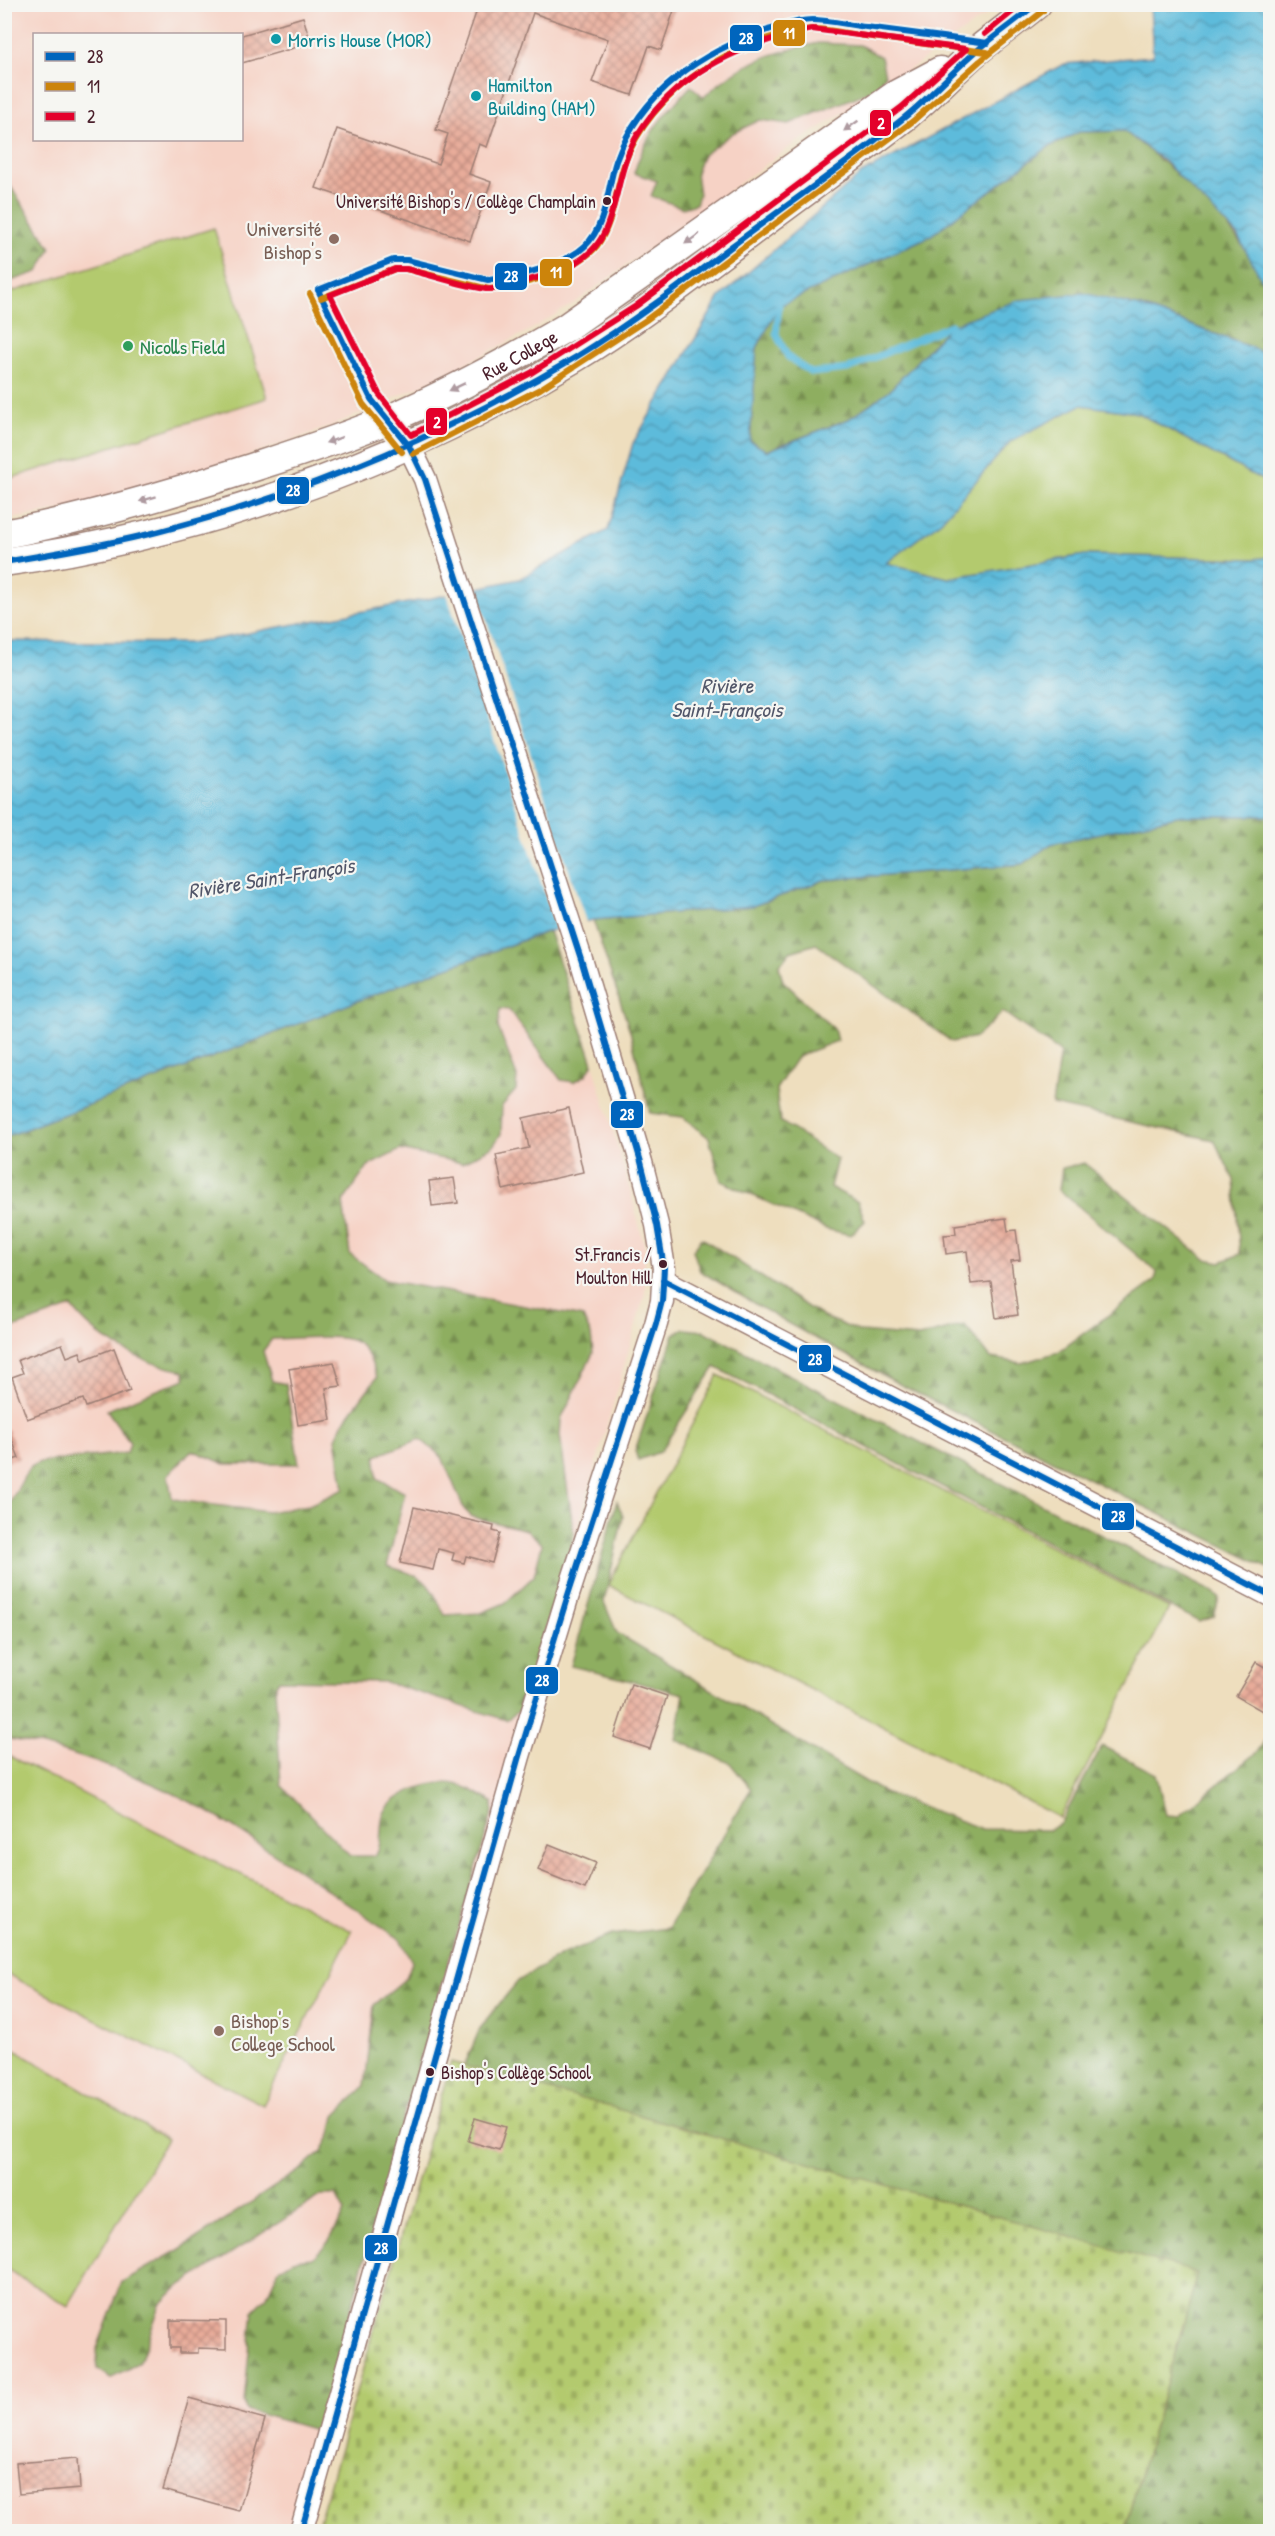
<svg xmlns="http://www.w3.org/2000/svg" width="1275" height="2536" font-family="'Patrick Hand',sans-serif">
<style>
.built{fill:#f6d2c5;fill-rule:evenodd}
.grass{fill:#b3ca6e;stroke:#7e744c;stroke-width:1.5}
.forest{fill:url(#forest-firs);stroke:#6c6646;stroke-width:1.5;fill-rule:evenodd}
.cemetery{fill:url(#cemetery-stones);stroke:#7e744c;stroke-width:1.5}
.water{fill:url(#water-waves);stroke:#546d83;stroke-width:1.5}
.pier{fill:#eedebe}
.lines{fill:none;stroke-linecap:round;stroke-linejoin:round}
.stream{stroke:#5dbbdb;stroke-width:7}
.building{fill:url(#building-cross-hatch)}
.minor-casing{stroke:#9c7e74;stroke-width:25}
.major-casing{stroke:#9c7e74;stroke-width:31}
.minor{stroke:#fff;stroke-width:22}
.major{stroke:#fff;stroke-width:28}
.bus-1-casing{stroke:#f6f6f2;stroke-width:10}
.bus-2-casing{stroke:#f6f6f2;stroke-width:10}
.bus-3-casing{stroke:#f6f6f2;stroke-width:10}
.bus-1{stroke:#0065bd;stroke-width:6}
.bus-2{stroke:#cc840b;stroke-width:6}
.bus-3{stroke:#e4002b;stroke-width:6}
.oneway{fill:#ae9aa0}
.culture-dot{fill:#0f9aa8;stroke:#f6f6f2;stroke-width:2}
.bus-dot{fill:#4a1f2b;stroke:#f6f6f2;stroke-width:2}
.education-dot{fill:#8d6e63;stroke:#f6f6f2;stroke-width:2}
.leisure-dot{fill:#2e9e5b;stroke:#f6f6f2;stroke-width:2}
.labels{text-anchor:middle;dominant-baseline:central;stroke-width:4.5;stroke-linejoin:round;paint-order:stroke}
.bus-label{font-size:18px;fill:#4a1f2b;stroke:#f6f6f2;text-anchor:end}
.culture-label{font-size:20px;fill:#0d838f;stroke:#f6f6f2;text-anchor:start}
.education-label{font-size:20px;fill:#785e54;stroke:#f6f6f2;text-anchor:end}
.leisure-label{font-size:20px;fill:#27864d;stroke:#f6f6f2;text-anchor:start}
.street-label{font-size:20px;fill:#4a1f2b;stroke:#f6f6f2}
.water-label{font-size:21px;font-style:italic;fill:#515669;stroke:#f6f6f2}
.line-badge{stroke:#f6f6f2;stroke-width:2}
.badge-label{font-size:16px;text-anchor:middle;font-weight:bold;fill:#fff}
</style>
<defs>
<pattern id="forest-firs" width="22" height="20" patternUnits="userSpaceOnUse" patternTransform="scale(1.5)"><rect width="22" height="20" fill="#8eae61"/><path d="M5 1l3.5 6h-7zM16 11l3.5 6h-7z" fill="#768d50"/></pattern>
<pattern id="cemetery-stones" width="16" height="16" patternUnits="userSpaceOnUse" patternTransform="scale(1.5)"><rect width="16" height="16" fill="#b3ca6e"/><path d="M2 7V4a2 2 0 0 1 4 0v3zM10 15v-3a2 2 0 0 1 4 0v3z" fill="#9bad5f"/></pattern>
<pattern id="water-waves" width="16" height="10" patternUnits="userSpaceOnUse" patternTransform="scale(1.5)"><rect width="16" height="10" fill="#5dbbdb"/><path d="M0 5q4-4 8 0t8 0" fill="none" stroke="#4f97b2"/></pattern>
<pattern id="building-cross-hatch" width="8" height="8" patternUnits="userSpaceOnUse" patternTransform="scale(1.5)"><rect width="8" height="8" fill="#e8ac9a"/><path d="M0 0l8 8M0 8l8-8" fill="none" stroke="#be8b7e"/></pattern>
</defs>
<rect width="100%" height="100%" fill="#f6f6f2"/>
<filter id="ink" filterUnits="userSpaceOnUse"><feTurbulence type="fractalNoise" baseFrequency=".0167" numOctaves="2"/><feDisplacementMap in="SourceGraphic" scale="12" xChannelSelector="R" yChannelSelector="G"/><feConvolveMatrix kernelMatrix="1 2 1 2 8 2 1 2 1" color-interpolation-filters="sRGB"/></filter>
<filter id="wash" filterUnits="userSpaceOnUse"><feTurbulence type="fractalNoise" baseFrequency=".008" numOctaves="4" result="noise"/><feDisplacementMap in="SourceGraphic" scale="24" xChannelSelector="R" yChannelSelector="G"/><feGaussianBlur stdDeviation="1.35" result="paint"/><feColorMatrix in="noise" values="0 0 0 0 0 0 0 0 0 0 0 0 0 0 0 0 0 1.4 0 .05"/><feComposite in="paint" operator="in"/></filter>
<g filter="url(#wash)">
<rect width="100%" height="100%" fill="#eedebe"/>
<g class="built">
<path d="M5,5h995l-102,73 -107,68 -215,156 -44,27 -47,25 -64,32 -92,41 -141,50 -105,29 -78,14zM34,34h208v106h-208z"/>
<polygon points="549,931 593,1063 629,1186 645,1248 645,1293 290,2531 5,2532 5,1137"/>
</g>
<g class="grass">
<polygon points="214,228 267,398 5,480 5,294"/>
<polygon points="1081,405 1138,413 1270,484 1270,557 1254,559 1085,555 948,578 886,563 941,521 1011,441"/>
<polygon points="718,1375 1169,1608 1060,1818 608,1585"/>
<polygon points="5,1754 352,1931 263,2105 5,1973"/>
<polygon points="5,2044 167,2139 68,2306 5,2268"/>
</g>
<g class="forest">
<path d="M819,43l41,2 21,12 4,18 -9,14 -87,35 -29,-4 -27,13 -30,22 -7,17 3,23 -3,9 -13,4 -32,-12 6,-15 -23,-8c13,-42 28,-56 57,-87l13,11c35,-34 67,-45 115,-54z"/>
<path d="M1124,131c52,39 121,100 145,162 5,11 1,50 1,64l-17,-9 -111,-41 -191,18 -61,65 -41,29 -83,32 -16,-10 7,-93 22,-42 151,-70 117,-88 32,-16z"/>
<polygon points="5,178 51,248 38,272 5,283"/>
<polygon points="1177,816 1270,816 1270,1569 901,1385 780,1319 700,1271 693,1250 702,1238 823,1317 861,1332 919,1337 964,1325 991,1358 1022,1363 1058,1352 1155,1281 1157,1272 1059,1190 1062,1168 1084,1163 1206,1259 1221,1262 1240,1254 1234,1180 1214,1140 1052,1105 1060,1052 1003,1012 976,1037 952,1042 816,944 790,952 779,966 783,981 834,1029 837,1041 798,1056 776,1089 780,1121 837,1159 830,1187 858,1202 865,1221 851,1235 826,1229 721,1181 709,1138 683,1117 650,1113 630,1031 593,920 753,906 824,880 1023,864 1051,844"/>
<path d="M549,931l44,132 -7,12 -12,7 -13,-2 -52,-70 -9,-1 -2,18 19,49 -1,14 -14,16 -1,28 -8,12 -31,17 -62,-13 -32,16 -25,36 7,52 35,26 198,37 8,18 2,18 -32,67 -1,15 14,100 -53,175 -15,10 -121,-38 -106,-2 -4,6 6,99 69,71h25c8,-12 4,-26 8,-40 7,-21 42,-33 63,-33 17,0 33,11 47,20v8l-92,313 -82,305 -4,1 -69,-20 -2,-7 9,-92 13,-13 13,-29 14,-9 20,-2 16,-17 16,-29 -9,-17h-14l-144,92 -18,18 -20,57 -29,16 -13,-9 -2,-18 26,-69 58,-33 120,-79 22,-19 9,-16 4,-19 30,-30 9,-81 32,-27 6,-16 -12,-23c-63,-42 -125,-87 -190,-126 -55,-33 -142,-64 -205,-75v-226l24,-44 11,-6 87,-9 3,-10 -23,-33 78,-31 -1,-8c-41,-7 -87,-30 -112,-64l-67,24v-194l412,-159zM272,1339c20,0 66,-5 82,2 13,6 19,24 23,36l-32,43 -9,18 8,51 -35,16 -41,7 -84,-11 -12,-3 -4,-23 24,-25 33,14h74l-13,-80 -14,-3 -9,-30zM420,1439l22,18 22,52 8,8 55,13 15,14 -8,32 -29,27 -24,10 -36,2c-19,-37 -17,-37 -58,-49l18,-73 -28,-15 -1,-22z"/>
<polygon points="684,1329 704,1331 1212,1592 1219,1598 1214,1617 1199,1622 715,1367 660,1452 638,1460 635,1451 674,1334"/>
<polygon points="617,1501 623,1517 604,1602 617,1633 883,1792 982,1829 1049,1830 1060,1824 1102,1746 1156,1774 1166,1815 1179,1816 1258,1751 1270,1733 1270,2531 1124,2531 456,2086 481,2026 518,1981 563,1954 612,1935 668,1928 751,1789 730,1763 676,1740 684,1694 571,1666"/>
</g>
<polygon class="cemetery" points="451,2062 1198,2273 1124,2531 316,2532"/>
<polygon class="water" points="1150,5 1270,5 1270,295 1237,235 1164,161 1124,131 1079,132 1047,148 930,236 779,306 757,348 750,441 767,451 849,419 890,390 951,325 1019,300 1083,293 1142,307 1253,348 1270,357 1270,484 1138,413 1081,405 1011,441 941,521 886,563 948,578 1085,555 1254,559 1270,557 1270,816 1177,816 1051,844 1023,864 824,880 753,906 593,920 549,931 417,978 5,1137 5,641 195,643 423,600 519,579 608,530 633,443 720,297 861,174 1064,64 1153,56"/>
<polygon class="pier" points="475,585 587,925 557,932 446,592"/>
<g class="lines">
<polyline class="stream" points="779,306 776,334 788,357 811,373 848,369 951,325"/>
</g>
<g id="blocks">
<g class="building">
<polygon points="472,4 655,4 663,7 663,4 676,4 661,50 649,46 632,95 592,82 608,39 533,13 487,147 479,144 469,174 491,182 470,241 316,188 337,129 438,164 448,134 436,130 478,7"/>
<polygon points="303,17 311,43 242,63 242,35"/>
<polygon points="569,1108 583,1172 503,1190 496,1155 529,1148 523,1118"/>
<polygon points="454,1178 458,1203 432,1206 429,1181"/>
<polygon points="1006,1218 1008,1231 1016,1230 1020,1260 1011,1261 1018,1315 996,1318 991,1282 971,1284 967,1251 946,1254 944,1235 956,1234 955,1225"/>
<polygon points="62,1344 67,1357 80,1352 83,1360 114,1348 130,1391 86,1407 83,1399 27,1419 12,1377 23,1373 18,1360"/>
<polygon points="334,1362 341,1386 326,1388 331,1420 298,1425 289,1369"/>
<polygon points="8,1429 19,1458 4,1463 4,1430"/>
<polygon points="414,1507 494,1526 493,1531 500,1533 492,1563 466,1556 464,1563 452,1560 454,1553 438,1549 433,1570 400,1563"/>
<polygon points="1256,1662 1270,1670 1270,1702 1264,1712 1236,1696"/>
<polygon points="631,1684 667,1696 650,1749 614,1737"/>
<polygon points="549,1844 596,1863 585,1889 538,1870"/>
<polygon points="475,2118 506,2127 499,2150 468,2141"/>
<polygon points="170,2320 226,2321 226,2349 198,2348 198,2353 179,2353 179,2348 170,2348"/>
<polygon points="189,2398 265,2419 239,2511 163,2490"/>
<polygon points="78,2458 80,2489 19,2494 16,2463"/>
</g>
</g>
</g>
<g filter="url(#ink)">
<use href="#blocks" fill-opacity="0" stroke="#9c7e74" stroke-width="1.5"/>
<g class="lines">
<defs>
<g id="minor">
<polyline points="663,1280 1270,1595"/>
<polyline points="301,2532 519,1756 567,1598 656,1324 662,1301 664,1268 657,1225 641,1162 581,959 425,479 409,446 389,419"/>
</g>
<g id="major">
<path id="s1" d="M4,534c84,-16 166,-40 247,-66 46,-15 93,-30 138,-49 61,-26 120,-58 178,-92l330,-233 43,-23"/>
<path d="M4,562c205,-30 395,-98 572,-205 59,-36 115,-80 171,-122 52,-39 106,-78 158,-118 23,-19 44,-41 66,-61 21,-18 44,-34 66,-52"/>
</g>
</defs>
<use href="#minor" class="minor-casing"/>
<use href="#major" class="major-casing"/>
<use href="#minor" class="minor"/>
<use href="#major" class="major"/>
<defs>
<g id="bus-1">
<path d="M318,290l75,-30h14l81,20c27,-2 77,-15 97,-34 22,-21 22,-58 31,-85 24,-68 86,-110 152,-131 14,-4 30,-10 44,-10 18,0 37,5 54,7 41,5 81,11 122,16"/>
<path d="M4,562c52,-9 103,-17 153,-30 148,-38 288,-97 419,-175 54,-33 105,-72 156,-111 57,-43 117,-84 173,-129 23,-18 43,-41 66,-61 20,-18 44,-34 65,-52"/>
<polyline points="663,1280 1270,1595"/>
<polyline points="301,2532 519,1756 567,1598 656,1324 662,1301 664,1268 657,1225 641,1162 581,959 425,479 409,446 371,399 318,290"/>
</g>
<g id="bus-2">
<polyline points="310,294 363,404 402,452"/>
<path d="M321,298l74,-29h11l83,20c30,-2 88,-18 108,-43 17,-23 18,-55 27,-81 26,-74 111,-128 187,-136 16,-1 37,5 54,7 40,5 81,11 122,16"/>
<polyline points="413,454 540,389 646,320 913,121 980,61 1043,11"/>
</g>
<g id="bus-3">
<path d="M812,29l154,20 -64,58 -266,199 -105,67 -120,62 -32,-41 -49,-99 65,-26h11c26,6 53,16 80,20 12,1 24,-3 35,-7 32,-8 68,-17 83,-49 15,-32 15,-69 34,-99 39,-62 105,-91 174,-105z"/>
<polyline points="985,34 1022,4"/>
</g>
</defs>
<use href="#bus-1" class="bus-1-casing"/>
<use href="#bus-2" class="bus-2-casing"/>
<use href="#bus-3" class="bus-3-casing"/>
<use href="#bus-1" class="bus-1"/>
<use href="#bus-2" class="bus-2"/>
<use href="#bus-3" class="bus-3"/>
</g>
<defs><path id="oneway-solid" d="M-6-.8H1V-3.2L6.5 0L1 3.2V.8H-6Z" transform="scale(1.5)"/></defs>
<g class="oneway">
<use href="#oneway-solid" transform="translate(851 126) rotate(145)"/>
<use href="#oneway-solid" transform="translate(692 239) rotate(145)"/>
<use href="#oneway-solid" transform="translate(457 387) rotate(154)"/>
<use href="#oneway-solid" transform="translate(334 440) rotate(160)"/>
<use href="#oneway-solid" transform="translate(148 499) rotate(163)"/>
</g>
</g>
<g class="culture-dot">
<circle cx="276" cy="39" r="6"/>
<circle cx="476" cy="96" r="6"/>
</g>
<g class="bus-dot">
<circle cx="607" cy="201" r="5"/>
<circle cx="663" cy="1264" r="5"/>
<circle cx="430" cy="2072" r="5"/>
</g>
<g class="education-dot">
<circle cx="334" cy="239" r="6"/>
<circle cx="219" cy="2031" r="6"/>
</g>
<circle class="leisure-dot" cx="128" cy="346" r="6"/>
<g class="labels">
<g class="bus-label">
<text x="596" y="201">Université Bishop's / Collège Champlain</text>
<text x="652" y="1254">St.Francis /<tspan x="652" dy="23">Moulton Hill</tspan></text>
<text x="441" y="2072" text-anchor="start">Bishop's Collège School</text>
</g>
<g class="culture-label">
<text x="288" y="39">Morris House (MOR)</text>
<text x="488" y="84">Hamilton<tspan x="488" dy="23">Building (HAM)</tspan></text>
</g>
<g class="education-label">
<text x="322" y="228">Université<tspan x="322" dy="23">Bishop's</tspan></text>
<text x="231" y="2020" text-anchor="start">Bishop's<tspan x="231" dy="23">College School</tspan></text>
</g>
<g class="leisure-label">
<text x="140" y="346">Nicolls Field</text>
</g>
<g class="street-label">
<text stroke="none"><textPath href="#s1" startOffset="548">Rue College</textPath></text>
</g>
<g class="water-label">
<text x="727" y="685">Rivière<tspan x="727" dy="24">Saint-François</tspan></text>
<text transform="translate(271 878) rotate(-9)">Rivière Saint-François</text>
</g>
</g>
<g class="line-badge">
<rect x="772" y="19" width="34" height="28" rx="6" fill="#cc840b"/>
<rect x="729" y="24" width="34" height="28" rx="6" fill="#0065bd"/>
<rect x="869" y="109" width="23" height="28" rx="6" fill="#e4002b"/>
<rect x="539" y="258" width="34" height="29" rx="6" fill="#cc840b"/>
<rect x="494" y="262" width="34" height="29" rx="6" fill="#0065bd"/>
<rect x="425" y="407" width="23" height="29" rx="6" fill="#e4002b"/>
<rect x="276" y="476" width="34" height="29" rx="6" fill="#0065bd"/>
<rect x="610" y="1100" width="34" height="29" rx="6" fill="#0065bd"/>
<rect x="798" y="1344" width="34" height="29" rx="6" fill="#0065bd"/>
<rect x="1101" y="1502" width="34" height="29" rx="6" fill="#0065bd"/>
<rect x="525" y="1666" width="34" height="29" rx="6" fill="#0065bd"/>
<rect x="364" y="2234" width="34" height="28" rx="6" fill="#0065bd"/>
</g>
<g class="badge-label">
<text x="789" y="39">11</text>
<text x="746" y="44">28</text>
<text x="881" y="129">2</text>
<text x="556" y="278">11</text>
<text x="511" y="282">28</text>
<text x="437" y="428">2</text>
<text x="293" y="496">28</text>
<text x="627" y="1120">28</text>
<text x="815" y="1365">28</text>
<text x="1118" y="1522">28</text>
<text x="542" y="1686">28</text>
<text x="381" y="2254">28</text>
</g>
<rect width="1275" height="2536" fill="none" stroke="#f6f6f2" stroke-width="24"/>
<rect x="33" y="33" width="210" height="108" fill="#f6f6f2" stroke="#b1a0a2" stroke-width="1.5"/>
<rect x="45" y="52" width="30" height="9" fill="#0065bd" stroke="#b1a0a2" stroke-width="1.5"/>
<text x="87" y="63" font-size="18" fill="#4a1f2b">28</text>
<rect x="45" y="82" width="30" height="9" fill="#cc840b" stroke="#b1a0a2" stroke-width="1.5"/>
<text x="87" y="93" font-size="18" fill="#4a1f2b">11</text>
<rect x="45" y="112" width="30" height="9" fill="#e4002b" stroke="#b1a0a2" stroke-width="1.5"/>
<text x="87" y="123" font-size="18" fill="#4a1f2b">2</text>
</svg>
